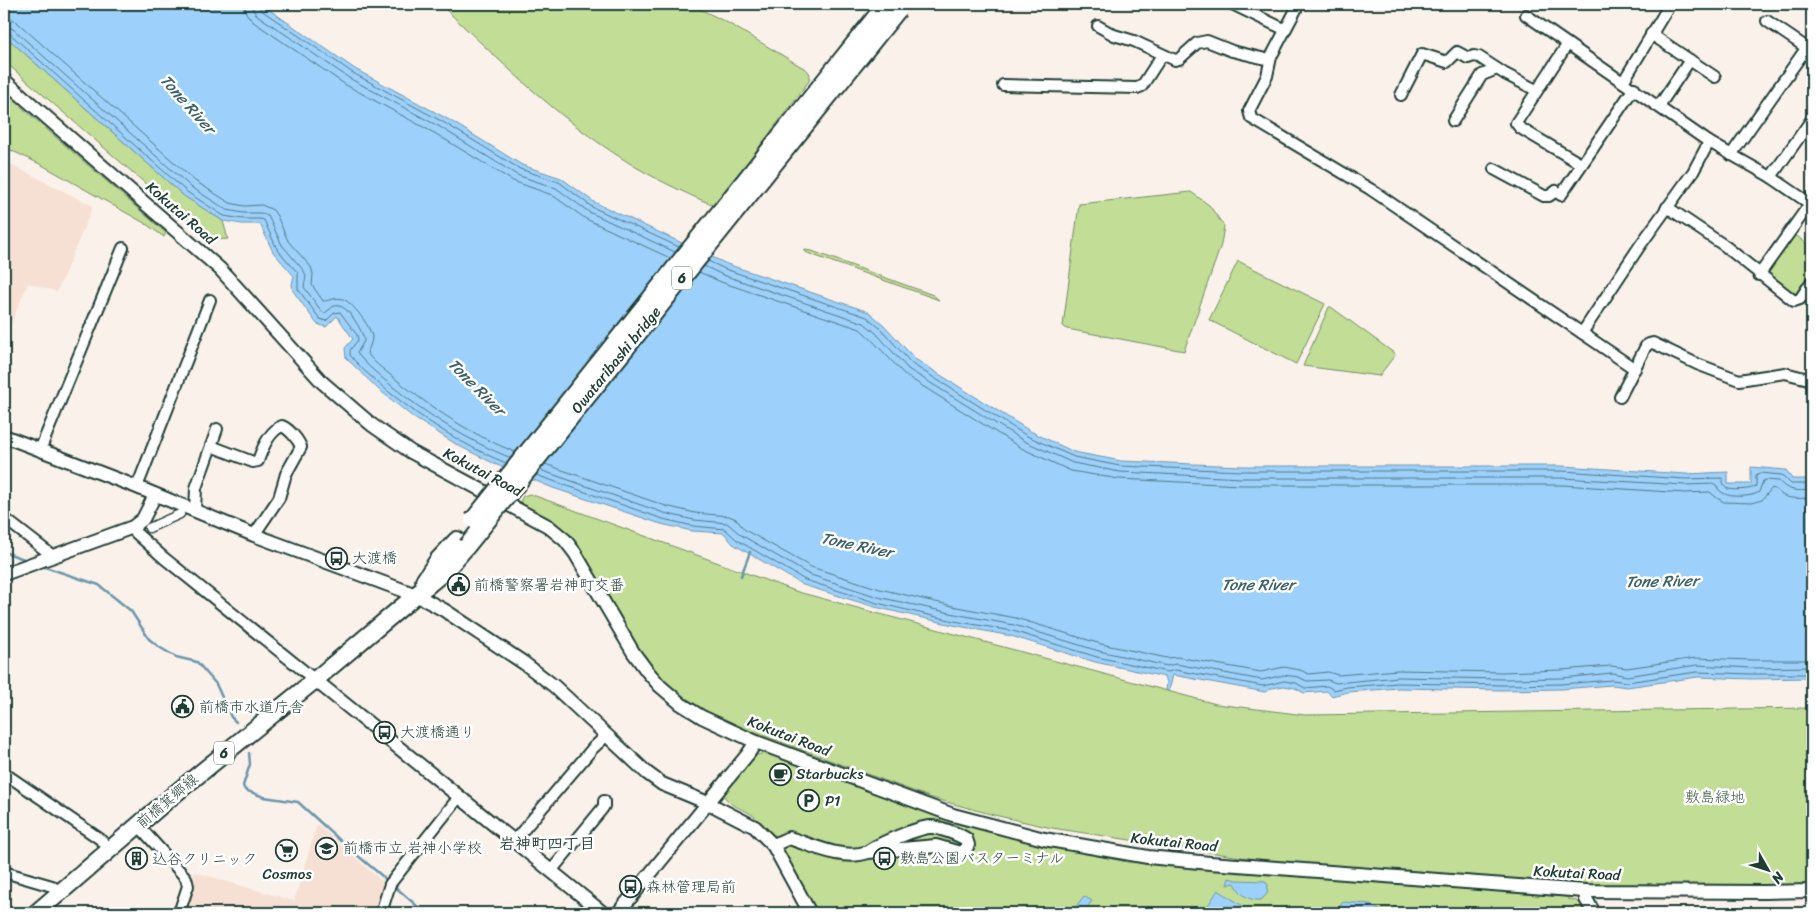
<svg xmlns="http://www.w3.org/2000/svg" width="1816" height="917" font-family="Sriracha,'Klee One',sans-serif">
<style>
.built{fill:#f6e0d4}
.green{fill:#c2dd95;stroke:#708d64}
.water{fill:#9dd1fb;stroke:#6b96ab}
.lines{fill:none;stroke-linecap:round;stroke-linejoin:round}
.shore{stroke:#517884;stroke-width:1}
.stream{stroke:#6b96ab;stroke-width:2.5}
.pedestrian-casing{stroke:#1f3d34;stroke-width:11}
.minor-casing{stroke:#1f3d34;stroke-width:14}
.tertiary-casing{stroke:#1f3d34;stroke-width:16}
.primary-casing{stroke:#1f3d34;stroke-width:20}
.pedestrian{stroke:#fff;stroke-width:8}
.minor{stroke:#fff;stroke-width:10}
.tertiary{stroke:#fff;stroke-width:12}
.primary{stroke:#fff;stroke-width:16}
.primary-bridge-casing{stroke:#1f3d34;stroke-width:20;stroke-linecap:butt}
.primary-bridge{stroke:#fff;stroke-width:16}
.labels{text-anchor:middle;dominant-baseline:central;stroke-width:5;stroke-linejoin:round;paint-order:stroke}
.shield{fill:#fff;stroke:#627771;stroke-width:1}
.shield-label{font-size:14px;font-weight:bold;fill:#1f3d34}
.street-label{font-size:15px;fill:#1f3d34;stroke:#fff}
.poi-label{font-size:15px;fill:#1f3d34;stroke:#fff;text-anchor:start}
.park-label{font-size:15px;fill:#405d47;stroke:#fff}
.water-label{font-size:16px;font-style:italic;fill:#3e6266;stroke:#fff}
.neighbourhood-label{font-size:16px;font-weight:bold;fill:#1f3d34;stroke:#fff}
</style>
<rect width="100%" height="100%" fill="#fbf1eb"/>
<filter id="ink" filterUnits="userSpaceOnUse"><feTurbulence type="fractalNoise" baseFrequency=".02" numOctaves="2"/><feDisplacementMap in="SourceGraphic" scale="10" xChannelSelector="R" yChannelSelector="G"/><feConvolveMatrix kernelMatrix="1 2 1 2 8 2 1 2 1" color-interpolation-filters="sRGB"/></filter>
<g filter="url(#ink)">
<g class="built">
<polygon points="4,161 93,206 57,292 28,283 4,341"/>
<polygon points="317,824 385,884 377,913 183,913 195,872 294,901"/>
</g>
<g class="green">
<path d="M440,4h250l38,19 79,47 3,4 -1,7 -94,125c-32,-14 -63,-28 -92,-47 -68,-43 -125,-100 -183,-155z"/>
<polygon points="4,35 184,196 223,221 228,239 215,240 184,217 4,61"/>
<polygon points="4,92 166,233 164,237 146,224 42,165 4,147"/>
<polygon points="1191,192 1209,205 1224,226 1221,245 1184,351 1067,329 1063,326 1079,204"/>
<polygon points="1793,233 1812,248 1812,276 1799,295 1794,296 1766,276 1766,270"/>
<polygon points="805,250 812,251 933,295 939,300 810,254 804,251"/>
<polygon points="1238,261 1325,304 1296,364 1209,320"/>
<polygon points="1329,307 1331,307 1394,353 1395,355 1379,376 1303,366"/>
<polygon points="530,494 798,592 1216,704 1305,715 1812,708 1812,884 1732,886 1567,884 1261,860 1052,828 994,815 932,798 726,722 696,707 668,687 651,668 579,553 519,504 523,496"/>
<path d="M770,753l272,91 85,18 441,35v2c11,1 14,5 20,14h-772l-34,-58 -24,-35c-11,-13 -34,-12 -35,-30 13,-16 24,-38 47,-37z"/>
</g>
<g class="water">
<polygon points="4,4 261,4 355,69 446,118 522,165 561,178 594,202 727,264 869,312 884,325 915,359 1030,431 1074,452 1121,461 1242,466 1562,466 1686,474 1728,472 1728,484 1751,484 1751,467 1786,470 1792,479 1812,479 1812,678 1751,679 1698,677 1627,687 1612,685 1562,689 1503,690 1399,688 1348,692 1331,696 1327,691 1304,693 1295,688 1284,686 1272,688 1265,692 1173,675 1169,691 1166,690 1167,682 1165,677 1095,662 1011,636 953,625 875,607 803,585 733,544 724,533 692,531 661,524 553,488 497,465 459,446 414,418 378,389 346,358 345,348 353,339 337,316 326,327 317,324 293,291 292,284 294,276 273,252 260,224 242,224 223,221 184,196 4,35"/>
<path d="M1229,878l7,2 29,1 3,4 -1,9 -6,6c-13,1 -21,-6 -26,-17l-8,2z"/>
<polygon points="1218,890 1246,908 1242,913 1203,913"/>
<polygon points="1084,896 1092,901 1085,910 1077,905"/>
<polygon points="1343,902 1370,904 1379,910 1377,913 1335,913"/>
</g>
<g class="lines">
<g class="shore">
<polyline points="245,4 246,13 252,21 346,85 436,134 513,181 552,195 586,219 670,258"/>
<polyline points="252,4 253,10 257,15 349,78 440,127 517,175 556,188 589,212 675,252"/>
<polyline points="258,4 261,10 353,73 443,122 520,169 559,182 592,207 679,247"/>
<path d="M4,18l8,1 6,4 177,158 35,22 14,3 18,-1 11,5 4,6 11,25 23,26 2,7 -1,11 11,16c6,0 12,-4 20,-2 9,3 28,28 29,38 0,6 -3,11 -5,16 8,11 20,19 31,28 36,29 74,54 117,71"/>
<path d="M4,26l9,3 178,158 36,23 16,3h18l7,3 14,29 22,26 2,5 -2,11 18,25 3,1 9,-7c3,0 5,-1 8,1 8,3 22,26 22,34l-7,12c10,13 23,23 36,34 36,29 75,54 118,71"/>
<path d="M4,32l5,1 178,159 37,24 19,3h17l4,1 13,29 21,24v16l22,30 6,2 8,-8 6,-1 17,23 1,5 -8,10v5c11,14 26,26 39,37 36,29 75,54 117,71"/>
<path d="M708,261l17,8 142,48 14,12 31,35 115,72 47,21 46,9 122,5h320l124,8 35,-1 2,1c0,3 0,6 3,9 4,3 26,2 30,-2v-11l3,-2 23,2 9,9h21"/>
<path d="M704,266l19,9 141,48 12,10 32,36 116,72 49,22 47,9 122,6h320l123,7 30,-1c2,3 4,7 8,9 7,5 30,4 36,-1l4,-11 2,-1 14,1c9,11 20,10 33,9"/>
<path d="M699,272l22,10 139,47 11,10 34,36 116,73 50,23 48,8 122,6h321l123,8 25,-1 7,6 7,4 27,1 11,-3 10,-12c5,1 6,4 10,7 8,5 21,3 30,3"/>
<polyline points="545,464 666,506 695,513 729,516 736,519 745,530 811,567 880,589 957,607 1016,618 1101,644 1167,658 1177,657 1261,672 1284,667 1300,670 1309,674 1328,672 1338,675 1398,670 1502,672 1561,670 1611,666 1627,668 1696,658 1751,660 1812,660"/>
<polyline points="540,470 664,513 694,520 727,523 741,535 808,574 878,597 955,614 1014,625 1099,651 1167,666 1176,664 1262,680 1284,675 1298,677 1307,681 1328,680 1336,683 1398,677 1503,679 1562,678 1612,673 1627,676 1697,665 1751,668 1812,667"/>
<polyline points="536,475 663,519 693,526 725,529 737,540 805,580 877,603 954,621 1013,631 1097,657 1168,672 1175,670 1263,686 1284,681 1296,683 1305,688 1327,686 1334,690 1347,687 1398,683 1503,685 1562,684 1612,680 1627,682 1697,672 1751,674 1812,674"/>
</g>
<g class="stream">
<polyline points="4,552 27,560"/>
<polyline points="42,566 99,585 131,611 149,639 159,647 176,657 197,662 216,684 231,717 236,722"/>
<polyline points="741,576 750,552"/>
<polyline points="249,753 250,764 243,786 245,790 264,797 298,802 344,844 388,881"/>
<polyline points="393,885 425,913"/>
</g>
<defs>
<polyline id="pedestrian" points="149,528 180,514"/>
<g id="minor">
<polyline points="1232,4 1284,29"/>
<polyline points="1299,4 1271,57 1267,76 1249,111 1251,118 1370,189 1635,369"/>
<polyline points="1526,15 1709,142 1771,177 1812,205"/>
<polyline points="1767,21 1807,48"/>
<polyline points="1098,26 1114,35 1134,41 1175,60 1179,59 1197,43 1207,41 1232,51 1270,60"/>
<polyline points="1651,34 1715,77"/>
<polyline points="1567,45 1516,123 1520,128 1581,164"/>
<polyline points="1623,82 1670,4"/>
<polyline points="1003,85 1137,88 1142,86 1162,55"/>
<polyline points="1401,95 1422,54 1447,62 1457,52 1468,58 1474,56 1479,57 1505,74 1536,90"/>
<polyline points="1659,106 1690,60"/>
<polyline points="1453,121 1482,75 1497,69"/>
<polyline points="1731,155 1805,50 1809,48 1812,50"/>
<polyline points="1494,169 1544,196 1549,196 1556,191 1561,195 1634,88"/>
<polyline points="1771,177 1812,119"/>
<polyline points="1667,207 1725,246 1794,301 1800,299 1812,281"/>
<polyline points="1759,275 1812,201"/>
<polyline points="1582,333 1639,247 1693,172 1709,142"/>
<polyline points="1620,397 1646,346 1649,344 1653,343 1697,364 1739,380 1785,373 1812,380"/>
<path d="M211,446l42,16 5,-1c4,-12 11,-30 24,-35 7,3 16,13 19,21l-15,27 -7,24 -25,37"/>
<polyline points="40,450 123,248"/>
<polyline points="137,487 210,300"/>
<polyline points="195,511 196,488 217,429"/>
<polyline points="4,518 49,553 51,557"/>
<polyline points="133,527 136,533 164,558 315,680"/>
<polyline points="4,773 100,839 110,849"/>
<polyline points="138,825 186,878 188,886 179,913"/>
<polyline points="514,841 593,748 607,735"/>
<polyline points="551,871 602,809 604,806 604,801"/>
<polyline points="4,872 52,886 59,892"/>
<polyline points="381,913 390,884 459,797"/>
</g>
<g id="tertiary">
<polyline points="4,80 220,269 322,382 372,425 411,452 548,526 565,540 575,553 633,652 647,671 660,686 681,704 702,717 756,742 953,815 1044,839 1148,857 1210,863 1585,891 1765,892 1812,891"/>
<polyline points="4,436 137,487 254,535 416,595 444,610 524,663 554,686 647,773 662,784 708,803 755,827 773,845 810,913"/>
<polyline points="4,574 133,527 143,519 155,495"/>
<polyline points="315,680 603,913"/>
<path d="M773,845l16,-7c23,7 54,23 79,14l68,-6 24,7 5,-3 3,-5 -2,-6c-6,-4 -29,-13 -36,-12 -13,1 -52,17 -62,25"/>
<polyline points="1585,891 1586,899 1594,913"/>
<polyline points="618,913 748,754 756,742"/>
</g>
<g id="primary">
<polyline points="424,581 438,560 457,540"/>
<polyline points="36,913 171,797 315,680 416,595 446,570 467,546"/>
</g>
</defs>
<use href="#pedestrian" class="pedestrian-casing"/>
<use href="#minor" class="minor-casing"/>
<use href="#tertiary" class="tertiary-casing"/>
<use href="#primary" class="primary-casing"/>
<use href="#pedestrian" class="pedestrian"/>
<use href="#minor" class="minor"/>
<use href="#tertiary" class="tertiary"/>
<use href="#primary" class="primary"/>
<defs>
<g id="primary-bridge">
<polyline points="473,520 886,4"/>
<polyline points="467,546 898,10"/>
</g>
</defs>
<use href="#primary-bridge" class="primary-bridge-casing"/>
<use href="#primary-bridge" class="primary-bridge"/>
</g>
</g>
<defs>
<symbol id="bus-ring" viewBox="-11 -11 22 22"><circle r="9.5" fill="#fff" stroke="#1f3d34" stroke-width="1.5"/><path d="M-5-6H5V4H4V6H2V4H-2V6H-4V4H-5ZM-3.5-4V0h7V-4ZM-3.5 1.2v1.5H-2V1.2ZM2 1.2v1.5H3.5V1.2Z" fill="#1f3d34"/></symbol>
<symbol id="civic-ring" viewBox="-11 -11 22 22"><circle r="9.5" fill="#fff" stroke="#1f3d34" stroke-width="1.5"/><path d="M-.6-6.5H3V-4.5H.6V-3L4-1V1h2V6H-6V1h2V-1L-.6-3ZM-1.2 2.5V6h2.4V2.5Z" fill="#1f3d34"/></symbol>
<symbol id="cafe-ring" viewBox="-11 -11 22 22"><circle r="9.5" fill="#fff" stroke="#1f3d34" stroke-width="1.5"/><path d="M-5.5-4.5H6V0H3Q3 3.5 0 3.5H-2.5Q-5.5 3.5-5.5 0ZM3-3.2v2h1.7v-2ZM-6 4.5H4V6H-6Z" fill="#1f3d34"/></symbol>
<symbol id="parking-ring" viewBox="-11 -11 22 22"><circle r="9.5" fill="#fff" stroke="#1f3d34" stroke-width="1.5"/><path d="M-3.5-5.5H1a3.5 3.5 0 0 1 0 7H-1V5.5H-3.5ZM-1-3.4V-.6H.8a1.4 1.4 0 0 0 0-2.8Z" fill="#1f3d34"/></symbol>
<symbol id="school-ring" viewBox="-11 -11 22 22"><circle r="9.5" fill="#fff" stroke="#1f3d34" stroke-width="1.5"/><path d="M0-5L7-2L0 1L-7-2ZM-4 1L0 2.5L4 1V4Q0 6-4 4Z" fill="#1f3d34"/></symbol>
<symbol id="supermarket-ring" viewBox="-11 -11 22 22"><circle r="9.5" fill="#fff" stroke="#1f3d34" stroke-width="1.5"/><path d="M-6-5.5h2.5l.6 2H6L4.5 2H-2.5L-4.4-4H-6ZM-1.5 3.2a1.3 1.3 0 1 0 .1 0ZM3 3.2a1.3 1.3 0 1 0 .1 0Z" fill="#1f3d34"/></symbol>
<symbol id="building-ring" viewBox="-11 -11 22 22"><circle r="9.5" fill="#fff" stroke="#1f3d34" stroke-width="1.5"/><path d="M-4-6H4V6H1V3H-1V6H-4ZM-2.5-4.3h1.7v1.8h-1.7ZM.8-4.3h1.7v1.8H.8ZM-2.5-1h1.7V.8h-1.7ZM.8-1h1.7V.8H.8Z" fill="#1f3d34"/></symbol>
</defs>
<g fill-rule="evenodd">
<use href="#bus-ring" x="324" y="546" width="25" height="25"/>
<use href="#civic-ring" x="446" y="572" width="25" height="25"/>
<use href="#civic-ring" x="170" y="694" width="25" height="25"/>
<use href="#bus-ring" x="372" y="720" width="25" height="25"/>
<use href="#cafe-ring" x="768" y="762" width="25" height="25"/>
<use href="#parking-ring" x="796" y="788" width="25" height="25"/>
<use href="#school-ring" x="314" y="836" width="25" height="25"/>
<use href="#supermarket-ring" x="274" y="838" width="25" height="25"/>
<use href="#bus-ring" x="872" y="846" width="25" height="25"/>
<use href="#building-ring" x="124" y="846" width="25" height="25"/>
<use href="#bus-ring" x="618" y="874" width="25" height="25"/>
</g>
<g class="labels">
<g class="shield">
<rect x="672" y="266.5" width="20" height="23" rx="4"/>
<rect x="214" y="741.5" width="20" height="23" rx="4"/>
</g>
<g class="shield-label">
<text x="682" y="278">6</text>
<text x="224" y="753">6</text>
</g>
<g class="street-label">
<text transform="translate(181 213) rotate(41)">Kokutai Road</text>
<text transform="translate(616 360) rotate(-51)">Owataribashi bridge</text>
<text transform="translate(483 472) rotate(28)">Kokutai Road</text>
<text transform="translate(789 736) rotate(21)">Kokutai Road</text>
<text transform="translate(167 801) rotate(-40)">前橋箕郷線</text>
<text transform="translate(1174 842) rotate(6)">Kokutai Road</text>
<text transform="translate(1577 873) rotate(3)">Kokutai Road</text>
</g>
<g class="poi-label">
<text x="352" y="558">大渡橋</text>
<text x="474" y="585">前橋警察署岩神町交番</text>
<text x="199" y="707">前橋市水道庁舎</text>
<text x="400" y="732">大渡橋通り</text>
<text x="796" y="774">Starbucks</text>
<text x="825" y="801">P1</text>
<text x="343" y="848">前橋市立 岩神小学校</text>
<text x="900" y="858">敷島公園バスターミナル</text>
<text x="152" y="859">込谷クリニック</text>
<text x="287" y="874" text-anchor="middle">Cosmos</text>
<text x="646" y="887">森林管理局前</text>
</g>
<g class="park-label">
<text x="1715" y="797">敷島緑地</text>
</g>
<g class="water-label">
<text transform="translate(188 104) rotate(48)">Tone River</text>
<text transform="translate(477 387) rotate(45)">Tone River</text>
<text transform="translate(857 545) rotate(12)">Tone River</text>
<text transform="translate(1662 581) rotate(-1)">Tone River</text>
<text x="1258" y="584">Tone River</text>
</g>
<g class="neighbourhood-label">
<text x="547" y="843">岩神町四丁目</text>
</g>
</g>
<rect width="1816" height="917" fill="none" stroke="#fff" stroke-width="20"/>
<rect x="10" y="10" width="1796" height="897" fill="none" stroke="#1f3d34" stroke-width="2" filter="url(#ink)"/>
<g transform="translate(1768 870) rotate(129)" stroke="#ffffff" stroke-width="4" paint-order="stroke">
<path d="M0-4L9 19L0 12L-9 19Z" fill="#1f3d34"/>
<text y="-8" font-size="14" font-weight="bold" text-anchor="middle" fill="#1f3d34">N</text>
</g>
</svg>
